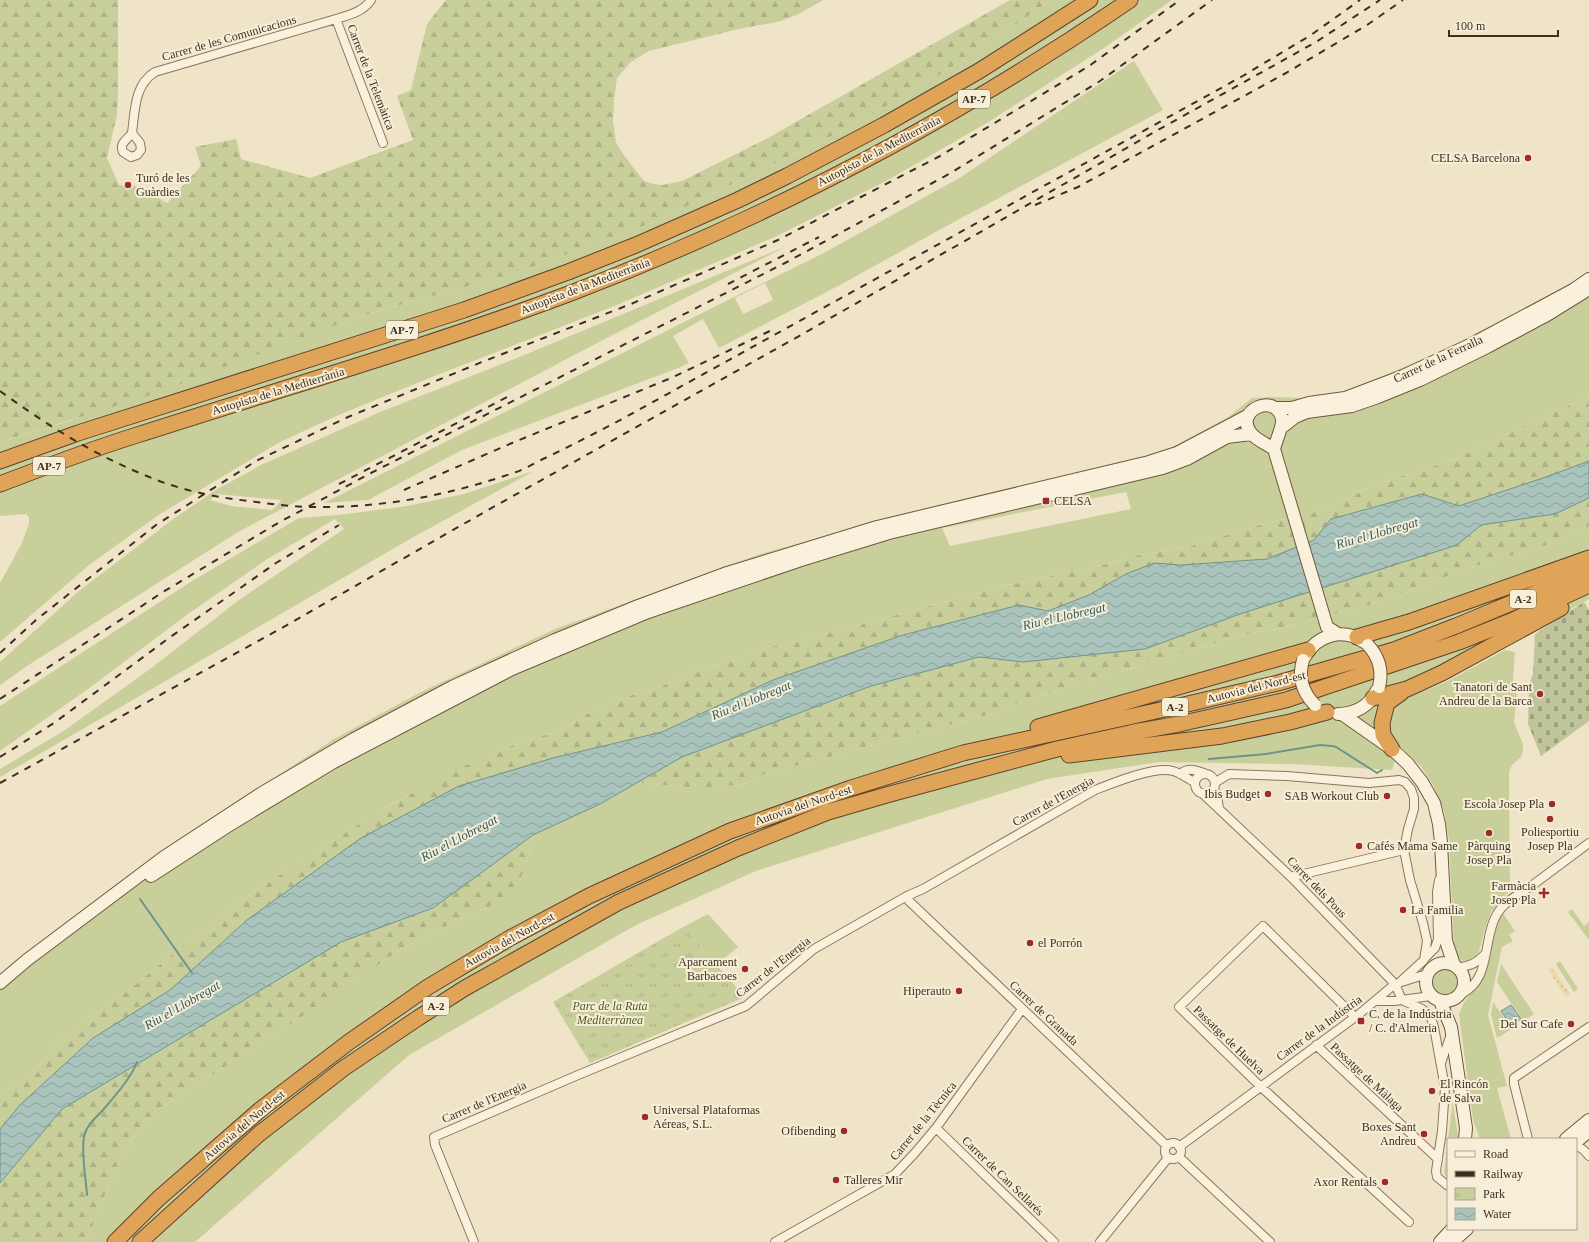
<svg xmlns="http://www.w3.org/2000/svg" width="1589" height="1242" font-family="Georgia,serif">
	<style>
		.green { fill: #c9cf9b; fill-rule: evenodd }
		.forest { fill: url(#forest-firs) }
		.sand { fill: url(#sand-dots) }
		.cemetery { fill: url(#cemetery-stones) }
		.park { fill: url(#park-tufts) }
		.water { fill: url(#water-waves); stroke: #6f938a }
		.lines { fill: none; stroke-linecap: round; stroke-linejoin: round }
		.stream { stroke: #6f938a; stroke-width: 2 }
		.street-casing { stroke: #8d765c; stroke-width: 10 }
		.secondary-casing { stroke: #6f573f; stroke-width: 14 }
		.highway-casing { stroke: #5b4430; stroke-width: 17 }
		.street { stroke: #faf1dc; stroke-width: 8 }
		.secondary { stroke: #faf1dc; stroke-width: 12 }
		.highway { stroke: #e0a458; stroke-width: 15 }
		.rail { stroke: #3d2e20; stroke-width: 2; stroke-dasharray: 7 7; stroke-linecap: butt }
		.secondary-bridge-casing { stroke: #6f573f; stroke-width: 14; stroke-linecap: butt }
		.secondary-bridge { stroke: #faf1dc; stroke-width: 12 }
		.poi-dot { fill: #9e2a2b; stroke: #f7eed8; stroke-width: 1.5 }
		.labels { text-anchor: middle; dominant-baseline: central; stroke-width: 4; stroke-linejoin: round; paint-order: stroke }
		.shield { fill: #f7eed8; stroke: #756857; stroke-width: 1 }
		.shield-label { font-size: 11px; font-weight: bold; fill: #3d2e20 }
		.street-label { font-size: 12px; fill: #3d2e20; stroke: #f7eed8 }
		.poi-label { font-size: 12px; fill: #3d2e20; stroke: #f7eed8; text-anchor: end }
		.park-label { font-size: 12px; font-style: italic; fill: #4d5a26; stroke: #f7eed8 }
		.water-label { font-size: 13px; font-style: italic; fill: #2f5d5a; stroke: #f7eed8 }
	</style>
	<defs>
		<pattern id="forest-firs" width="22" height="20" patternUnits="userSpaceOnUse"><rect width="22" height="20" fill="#c9cf9b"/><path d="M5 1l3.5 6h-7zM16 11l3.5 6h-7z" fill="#aeb285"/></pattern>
		<pattern id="sand-dots" width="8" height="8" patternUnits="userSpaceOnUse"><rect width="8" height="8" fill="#ecd9a5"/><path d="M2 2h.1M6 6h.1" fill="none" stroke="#cbbb8e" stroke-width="1.8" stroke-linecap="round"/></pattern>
		<pattern id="cemetery-stones" width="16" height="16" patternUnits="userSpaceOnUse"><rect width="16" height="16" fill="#bfc49a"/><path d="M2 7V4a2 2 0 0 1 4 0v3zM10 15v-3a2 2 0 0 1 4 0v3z" fill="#9ca07d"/></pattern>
		<pattern id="park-tufts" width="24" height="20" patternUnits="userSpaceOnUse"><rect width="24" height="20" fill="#c9cf9b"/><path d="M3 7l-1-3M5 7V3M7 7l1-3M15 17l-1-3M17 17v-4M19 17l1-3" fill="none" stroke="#aeb285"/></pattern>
		<pattern id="water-waves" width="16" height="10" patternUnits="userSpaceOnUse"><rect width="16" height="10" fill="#a9c4bc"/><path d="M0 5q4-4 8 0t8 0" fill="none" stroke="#8ba098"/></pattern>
	</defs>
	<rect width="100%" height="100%" fill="#f0e4c8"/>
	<!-- green -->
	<path class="green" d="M1051,0H1172L1107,46L985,124L888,180L777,236L617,305L427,379L341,414L280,442L160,514L89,565L0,642V583L22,543L29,523V517L26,514L0,516V442L69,421L357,317L519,272L654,222L848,128L956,65Z
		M1134,61L1163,110L952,223L840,285L719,348L703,319L673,336L689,363L678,368L462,450L368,500L324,503L726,301L820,255L961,177ZM765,283L773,300L743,314L735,298Z
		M787,246L599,342L238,532L27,666L0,685V662L79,591L172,520L214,491L261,465L380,412L512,360ZM217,494L281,500V501L272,510L231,506L210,500Z
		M1589,272V396L1476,449L1451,461L1383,482L1319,511L1270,522L1185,548L1139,555L1095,567L1004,586L863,624L784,645L766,647L739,659L692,672L664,685L635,694L595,710L552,733L502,749L389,805L255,891L184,945L136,984L98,1012L79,1024L52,1050L32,1073L14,1087L0,1094V974L118,883L219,814L334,739L421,692L555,629L760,554L872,523L992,493L1159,454L1227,418L1252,398L1274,397L1330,399L1450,347L1581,278ZM1126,492L1131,509L950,546L942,528Z
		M534,471L410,539L0,777V769L65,730L150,669L239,600L344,529L335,519L266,560L188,614L88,689L0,751V706L192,581L299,518L339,515L407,506L464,494Z
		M1589,526V599L1444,681L1394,701L1390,707L1408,697L1446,682L1505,650L1515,652L1513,679L1517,696L1514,722L1523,744V750L1521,757L1512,765L1509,772L1510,891L1500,900L1491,912L1485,928L1478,956L1469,961L1462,962L1456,956L1454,947L1449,841L1444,811L1434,787L1421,766L1407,754L1396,742L1399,746L1392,770L1291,764L1159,762L1047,779L756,871L636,925L409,1055L195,1242H83L89,1234C107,1193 121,1144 155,1112L320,1004L401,949L452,923L493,905L525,868L533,835L600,804L637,783L676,786L691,788H709L743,784L765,774L1002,711L1017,703L1075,685L1246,634L1277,629L1370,605L1472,567L1554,543Z
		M1572,909L1584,926L1589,922V940L1568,912Z
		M1503,913L1515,931L1509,935L1513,941L1502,947L1488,1015L1507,1086L1497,1088L1511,1139H1480L1473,1120L1459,1014C1464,998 1477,987 1485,972C1494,954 1490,928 1503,913Z
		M708,914L738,947L716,965L683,927Z
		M1560,961L1578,989L1574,992L1556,964Z
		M1501,964L1534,1014L1523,1021L1497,982Z
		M1431 982a13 13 0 1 1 26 0a13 13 0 1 1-26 0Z
		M1493,1002L1512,1029L1497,1038L1491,1015Z
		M1451,1093L1457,1129L1458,1139H1448V1182L1444,1172L1452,1108Z"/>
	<!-- forest -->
	<path class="forest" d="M0,0H118V92L117,114L107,158L119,185L139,187L167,203L201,166L195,147L236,139L241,159L310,178L413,140L397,96L411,90L427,24L446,0H823L797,15L777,22L743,28L649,51L631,62L617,78L614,100L613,121L616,142L621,151L632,166L644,181L653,184L663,185L682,181L766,139L1010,0H1051L956,65L848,128L654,222L519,272L357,317L154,394L0,442Z
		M1589,396V461L1543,478L1459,506L1422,494L1331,519L1314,540L1267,559L1180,565L1154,563L1126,574L1089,595L1048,611L1019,605L903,635L773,680L662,732L553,758L247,920L170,990L93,1038L20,1105L0,1129V1094L14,1087L32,1073L52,1050L79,1024L98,1012L136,984L184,945L255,891L379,811L454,771L502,749L552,733L595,710L635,694L664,685L692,672L739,659L766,647L784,645L863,624L1004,586L1095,567L1139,555L1185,548L1270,522L1319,511L1383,482L1451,461L1476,449Z
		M1589,498V526L1554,543L1472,567L1370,605L1277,629L1246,634L1075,685L1017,703L1002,711L765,774L743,784L709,788H691L676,786L637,783L682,757L871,686L979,657L1023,662L1145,649L1240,614L1457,545L1481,525L1555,514Z
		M533,835L525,868L513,894L493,905L452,923L401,949L327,1000L155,1112C121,1144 107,1193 89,1234L83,1242H0V1183L62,1109L341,942L433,908Z"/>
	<!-- sand -->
	<path class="sand" d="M1552,967L1570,994L1566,997L1548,970Z"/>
	<!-- cemetery -->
	<path class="cemetery" d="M1584,602L1589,610V721L1541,756L1528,724L1529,684L1533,674L1535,634Z"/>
	<!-- park -->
	<path class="park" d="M683,927L745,997L590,1063L553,1002Z"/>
	<!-- water -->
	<path class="water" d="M1589,461V498L1555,514L1481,525L1457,545L1240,614L1145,649L1023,662L979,657L871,686L682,757L600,804L533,835L433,908L341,942L62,1109L0,1183V1129L20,1105L93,1038L170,990L247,920L361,838L459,786L553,758L662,732L773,680L903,635L1019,605L1048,611L1089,595L1126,574L1154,563L1181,565L1267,559L1314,540L1331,519L1422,494L1459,506L1543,478Z
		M1511,1005L1521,1019L1511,1026L1501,1011Z"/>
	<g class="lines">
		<!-- stream -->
		<path class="stream" d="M1209,759L1266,754L1320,745L1332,746L1336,747L1377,773L1382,770
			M140,899L192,973
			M87,1195C86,1179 81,1153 84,1137C86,1125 96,1118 103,1110C114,1097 131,1078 137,1062"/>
		<!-- street casing -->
		<g class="street-casing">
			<path id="street" d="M336,19L383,143
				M132,133C135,111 134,85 155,72L336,19C349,15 363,12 371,0
				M132,133L140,143L141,150L137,155L131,157L123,152C119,143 127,140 132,133Z
				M1195 784a10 10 0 1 1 20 0a10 10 0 1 1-20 0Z
				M1180,774C1188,767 1195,770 1204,773
				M1216,782L1229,774L1287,776L1369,783L1399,780L1405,782L1411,789L1414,798V809L1408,829L1404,850L1410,880L1423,923L1427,941L1424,960L1399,983
				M1214,789L1217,796L1219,808
				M1202,793L1291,877L1395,984L1402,1000L1422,1009L1430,1015L1434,1027L1445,1088L1442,1131L1436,1171L1437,1177L1448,1186
				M1291,877L1404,850
				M907,896L909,901L1167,1146
				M1424,959L1435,948L1438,939L1437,892L1439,880
				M1458,968C1471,965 1476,964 1486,953
				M1461,994C1492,980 1482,939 1497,914C1504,902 1519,894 1530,887C1550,872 1569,858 1589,843
				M1376,1001H1394L1431,996
				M1355,1017L1263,926L1179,1007L1260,1086L1409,1222
				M1316,1045L1438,1159
				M1441,1063L1451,1034
				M936,1128L1054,1242
				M1528,1139L1514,1084V1078L1589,1027
				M1165 1151a8 8 0 1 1 16 0a8 8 0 1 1-16 0Z
				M1179,1147L1358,1015L1395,984L1427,974
				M1576,1147C1581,1146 1586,1152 1589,1156
				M1179,1157L1270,1242
				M474,1242L435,1145L434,1137L578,1075L746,1006L814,949L907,896L923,889L1095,790C1113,783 1154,766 1173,771C1181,773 1187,779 1195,782
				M775,1242L895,1174L914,1154L936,1128L1022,1009
				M1100,1242L1168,1158"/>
		</g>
		<!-- secondary casing -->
		<g class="secondary-casing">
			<path id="secondary" d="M1275,408H1292L1309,403L1345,398L1403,376L1472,344L1573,290L1589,279
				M1281,428L1295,417L1307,412L1352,406L1378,397L1420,380L1487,347L1547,315L1589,289
				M1274,449C1267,444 1256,440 1251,433C1233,411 1276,391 1282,419C1283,427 1276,440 1274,449L1327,627L1338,634
				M1304,658C1316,635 1343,627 1364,642
				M1338,714C1355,714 1370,706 1377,690
				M1342,714L1392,749L1408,764L1422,782L1434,803L1439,824L1441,842L1446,941L1454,965
				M151,876L231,824L332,763L512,669L648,612L801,560L889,533L1163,468L1187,459L1227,437L1251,434
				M1426 982a19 19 0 1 1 38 0a19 19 0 1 1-38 0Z
				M0,983L27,960L164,857L262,793L354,739L452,687L555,640L638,606L724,574L877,527L1149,462L1177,453L1249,415
				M1440,1001L1451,1027L1466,1128L1465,1139
				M1566,1139L1589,1120
				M1576,1142L1589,1131
				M1440,1242L1452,1229
				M1452,1242L1467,1229"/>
		</g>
		<!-- highway casing -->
		<g class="highway-casing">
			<path id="highway" d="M0,461L78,433L464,310L568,272L636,245L738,200L787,176L884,125L979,71L1090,0
				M0,484C45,467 89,450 134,436C280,389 427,347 571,293C768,218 956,119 1130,0
				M1357,637L1409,622L1589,558
				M1373,698L1407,689L1442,673L1561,608
				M1038,727L1308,650
				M1392,749L1383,735L1382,723L1387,703L1401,693
				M1069,755L1222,736L1290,722L1327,712
				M115,1242L158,1199L261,1109L349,1042L428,987L510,938L589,896L730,831L851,788L963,753L1179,706L1278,683L1394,650L1456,626L1579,575L1589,570
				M140,1242L259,1134L344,1068L418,1018L465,988L619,902L738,848L828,812L890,794L1057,749L1134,732L1179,724L1286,700L1459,642L1511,621L1589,585"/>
		</g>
		<!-- street -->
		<use href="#street" class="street"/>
		<!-- secondary -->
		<use href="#secondary" class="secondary"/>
		<!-- highway -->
		<use href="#highway" class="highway"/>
		<!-- rail -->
		<path class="rail" d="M1035,205L1078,187L1286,73L1367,25L1403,0
			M728,284L819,237
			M0,391C44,423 91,453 142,474C176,489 212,497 249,501C271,504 293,507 315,507C382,508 450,495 513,473C523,470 533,464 543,459C571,446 597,432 624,418L1241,77L1311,35L1360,0
			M339,484L511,395
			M404,490L512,443L671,378L774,329
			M0,653L36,620L156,525L256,461L348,417L482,362L631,304L778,240L940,156L1089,66L1180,0
			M0,699L163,592L278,523L371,473L785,263L949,174L1100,81L1212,0
			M0,757L54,723L169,638L276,563L339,525
			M0,783L280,629L488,510L801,335L1158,130L1316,42L1380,0"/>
		<!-- secondary-bridge casing -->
		<g class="secondary-bridge-casing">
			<path id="secondary-bridge" d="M1368,645C1379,657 1383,671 1379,687
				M1303,660C1298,677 1302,692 1315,705"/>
		</g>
		<!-- secondary-bridge -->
		<use href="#secondary-bridge" class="secondary-bridge"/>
	</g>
	<!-- markers -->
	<g class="poi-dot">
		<circle cx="1528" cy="158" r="4"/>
		<circle cx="128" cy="185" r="4"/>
		<rect x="1042" y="497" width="8" height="8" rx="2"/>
		<circle cx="1540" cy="694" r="4"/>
		<circle cx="1268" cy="794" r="4"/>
		<circle cx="1387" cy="796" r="4"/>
		<circle cx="1552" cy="804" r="4"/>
		<circle cx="1550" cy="819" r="4"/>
		<circle cx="1489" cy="833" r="4"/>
		<circle cx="1359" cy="846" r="4"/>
		<path d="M1542 887h4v4h4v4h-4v4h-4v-4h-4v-4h4z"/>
		<circle cx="1403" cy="910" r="4"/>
		<circle cx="1030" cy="943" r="4"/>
		<circle cx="745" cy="969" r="4"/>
		<circle cx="959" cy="991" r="4"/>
		<rect x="1357" y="1017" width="8" height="8" rx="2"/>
		<circle cx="1571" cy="1024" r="4"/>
		<circle cx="1432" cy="1091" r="4"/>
		<circle cx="645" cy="1117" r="4"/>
		<circle cx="844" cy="1131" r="4"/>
		<circle cx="1424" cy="1134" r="4"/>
		<circle cx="836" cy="1180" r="4"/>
		<circle cx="1385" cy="1182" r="4"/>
	</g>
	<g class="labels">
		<!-- shield labels -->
		<g class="shield">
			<rect x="958" y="90" width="32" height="18" rx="3"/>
			<rect x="386" y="321" width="32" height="18" rx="3"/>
			<rect x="33" y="457" width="32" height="18" rx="3"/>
			<rect x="1510" y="590" width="26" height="18" rx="3"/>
			<rect x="1162" y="698" width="26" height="18" rx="3"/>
			<rect x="423" y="997" width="26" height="18" rx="3"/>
		</g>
		<g class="shield-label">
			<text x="974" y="99">AP-7</text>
			<text x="402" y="330">AP-7</text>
			<text x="49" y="466">AP-7</text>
			<text x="1523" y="599">A-2</text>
			<text x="1175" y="707">A-2</text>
			<text x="436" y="1006">A-2</text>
		</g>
		<!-- street labels -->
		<g class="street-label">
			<text transform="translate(229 38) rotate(-16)">Carrer de les Comunicacions</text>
			<text transform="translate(371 77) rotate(69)">Carrer de la Telemàtica</text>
			<text transform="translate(879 151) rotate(-28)">Autopista de la Mediterrània</text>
			<text transform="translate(585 286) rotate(-21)">Autopista de la Mediterrània</text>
			<text transform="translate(1438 359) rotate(-25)">Carrer de la Ferralla</text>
			<text transform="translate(278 391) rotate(-17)">Autopista de la Mediterrània</text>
			<text transform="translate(1256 687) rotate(-14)">Autovia del Nord-est</text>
			<text transform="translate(1053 801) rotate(-29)">Carrer de l'Energia</text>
			<text transform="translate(803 805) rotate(-19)">Autovia del Nord-est</text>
			<text transform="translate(1317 887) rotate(46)">Carrer dels Pous</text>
			<text transform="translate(509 940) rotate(-29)">Autovia del Nord-est</text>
			<text transform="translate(773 967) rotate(-38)">Carrer de l'Energia</text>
			<text transform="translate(1044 1013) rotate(43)">Carrer de Granada</text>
			<text transform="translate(1319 1028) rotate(-36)">Carrer de la Indústria</text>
			<text transform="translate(1229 1040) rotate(44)">Passatge de Huelva</text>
			<text transform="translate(1367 1077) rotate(43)">Passatge de Màlaga</text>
			<text transform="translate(484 1102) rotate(-23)">Carrer de l'Energia</text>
			<text transform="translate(923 1121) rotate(-51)">Carrer de la Tècnica</text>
			<text transform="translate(244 1125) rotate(-40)">Autovia del Nord-est</text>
			<text transform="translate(1003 1176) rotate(44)">Carrer de Can Sellarés</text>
		</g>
		<!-- poi labels -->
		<g class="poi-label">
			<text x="1520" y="158">CELSA Barcelona</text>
			<text x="136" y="178" text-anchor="start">Turó de les<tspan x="136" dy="14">Guàrdies</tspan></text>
			<text x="1054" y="501" text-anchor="start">CELSA</text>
			<text x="1532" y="687">Tanatori de Sant<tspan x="1532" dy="14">Andreu de la Barca</tspan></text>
			<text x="1260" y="794">Ibis Budget</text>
			<text x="1379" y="796">SAB Workout Club</text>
			<text x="1544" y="804">Escola Josep Pla</text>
			<text x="1550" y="832" text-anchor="middle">Poliesportiu<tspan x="1550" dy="14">Josep Pla</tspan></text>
			<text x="1367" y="846" text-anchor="start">Cafés Mama Same</text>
			<text x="1489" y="846" text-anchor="middle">Pàrquing<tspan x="1489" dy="14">Josep Pla</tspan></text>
			<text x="1536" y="886">Farmàcia<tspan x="1536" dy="14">Josep Pla</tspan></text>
			<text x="1411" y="910" text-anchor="start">La Familia</text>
			<text x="1038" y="943" text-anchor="start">el Porrón</text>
			<text x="737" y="962">Aparcament<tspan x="737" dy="14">Barbacoes</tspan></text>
			<text x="951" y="991">Hiperauto</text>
			<text x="1369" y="1014" text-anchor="start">C. de la Indústria<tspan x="1369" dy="14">/ C. d'Almeria</tspan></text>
			<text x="1563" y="1024">Del Sur Cafe</text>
			<text x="1440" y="1084" text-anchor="start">El Rincón<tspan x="1440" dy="14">de Salva</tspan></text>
			<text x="653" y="1110" text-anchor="start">Universal Plataformas<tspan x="653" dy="14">Aéreas, S.L.</tspan></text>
			<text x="1416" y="1127">Boxes Sant<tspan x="1416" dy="14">Andreu</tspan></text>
			<text x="836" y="1131">Ofibending</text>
			<text x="844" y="1180" text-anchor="start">Talleres Mir</text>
			<text x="1377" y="1182">Axor Rentals</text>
		</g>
		<!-- park labels -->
		<g class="park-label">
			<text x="610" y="1006">Parc de la Ruta<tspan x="610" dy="14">Mediterrànea</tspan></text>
		</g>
		<!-- water labels -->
		<g class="water-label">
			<text transform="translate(1377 533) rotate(-16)">Riu el Llobregat</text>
			<text transform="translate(1064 616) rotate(-13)">Riu el Llobregat</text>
			<text transform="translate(751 700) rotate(-22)">Riu el Llobregat</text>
			<text transform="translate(459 838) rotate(-28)">Riu el Llobregat</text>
			<text transform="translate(182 1005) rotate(-30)">Riu el Llobregat</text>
		</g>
	</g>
	<!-- legend -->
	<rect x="1447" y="1138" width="130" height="92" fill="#f7eed8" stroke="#ada18e"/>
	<rect x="1455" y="1151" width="20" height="6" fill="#faf1dc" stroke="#ada18e"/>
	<text x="1483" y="1158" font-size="12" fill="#3d2e20">Road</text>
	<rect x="1455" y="1171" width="20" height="6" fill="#3d2e20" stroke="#ada18e"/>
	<text x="1483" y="1178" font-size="12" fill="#3d2e20">Railway</text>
	<rect x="1455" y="1188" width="20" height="12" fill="url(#park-tufts)" stroke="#ada18e"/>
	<text x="1483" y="1198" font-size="12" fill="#3d2e20">Park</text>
	<rect x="1455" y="1208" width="20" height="12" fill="url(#water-waves)" stroke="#ada18e"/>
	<text x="1483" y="1218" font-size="12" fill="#3d2e20">Water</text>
	<!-- scale -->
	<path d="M1449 30v6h109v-6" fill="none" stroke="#3d2e20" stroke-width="2"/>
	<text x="1455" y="30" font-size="12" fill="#3d2e20" stroke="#f7eed8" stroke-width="3" paint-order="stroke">100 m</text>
</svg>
